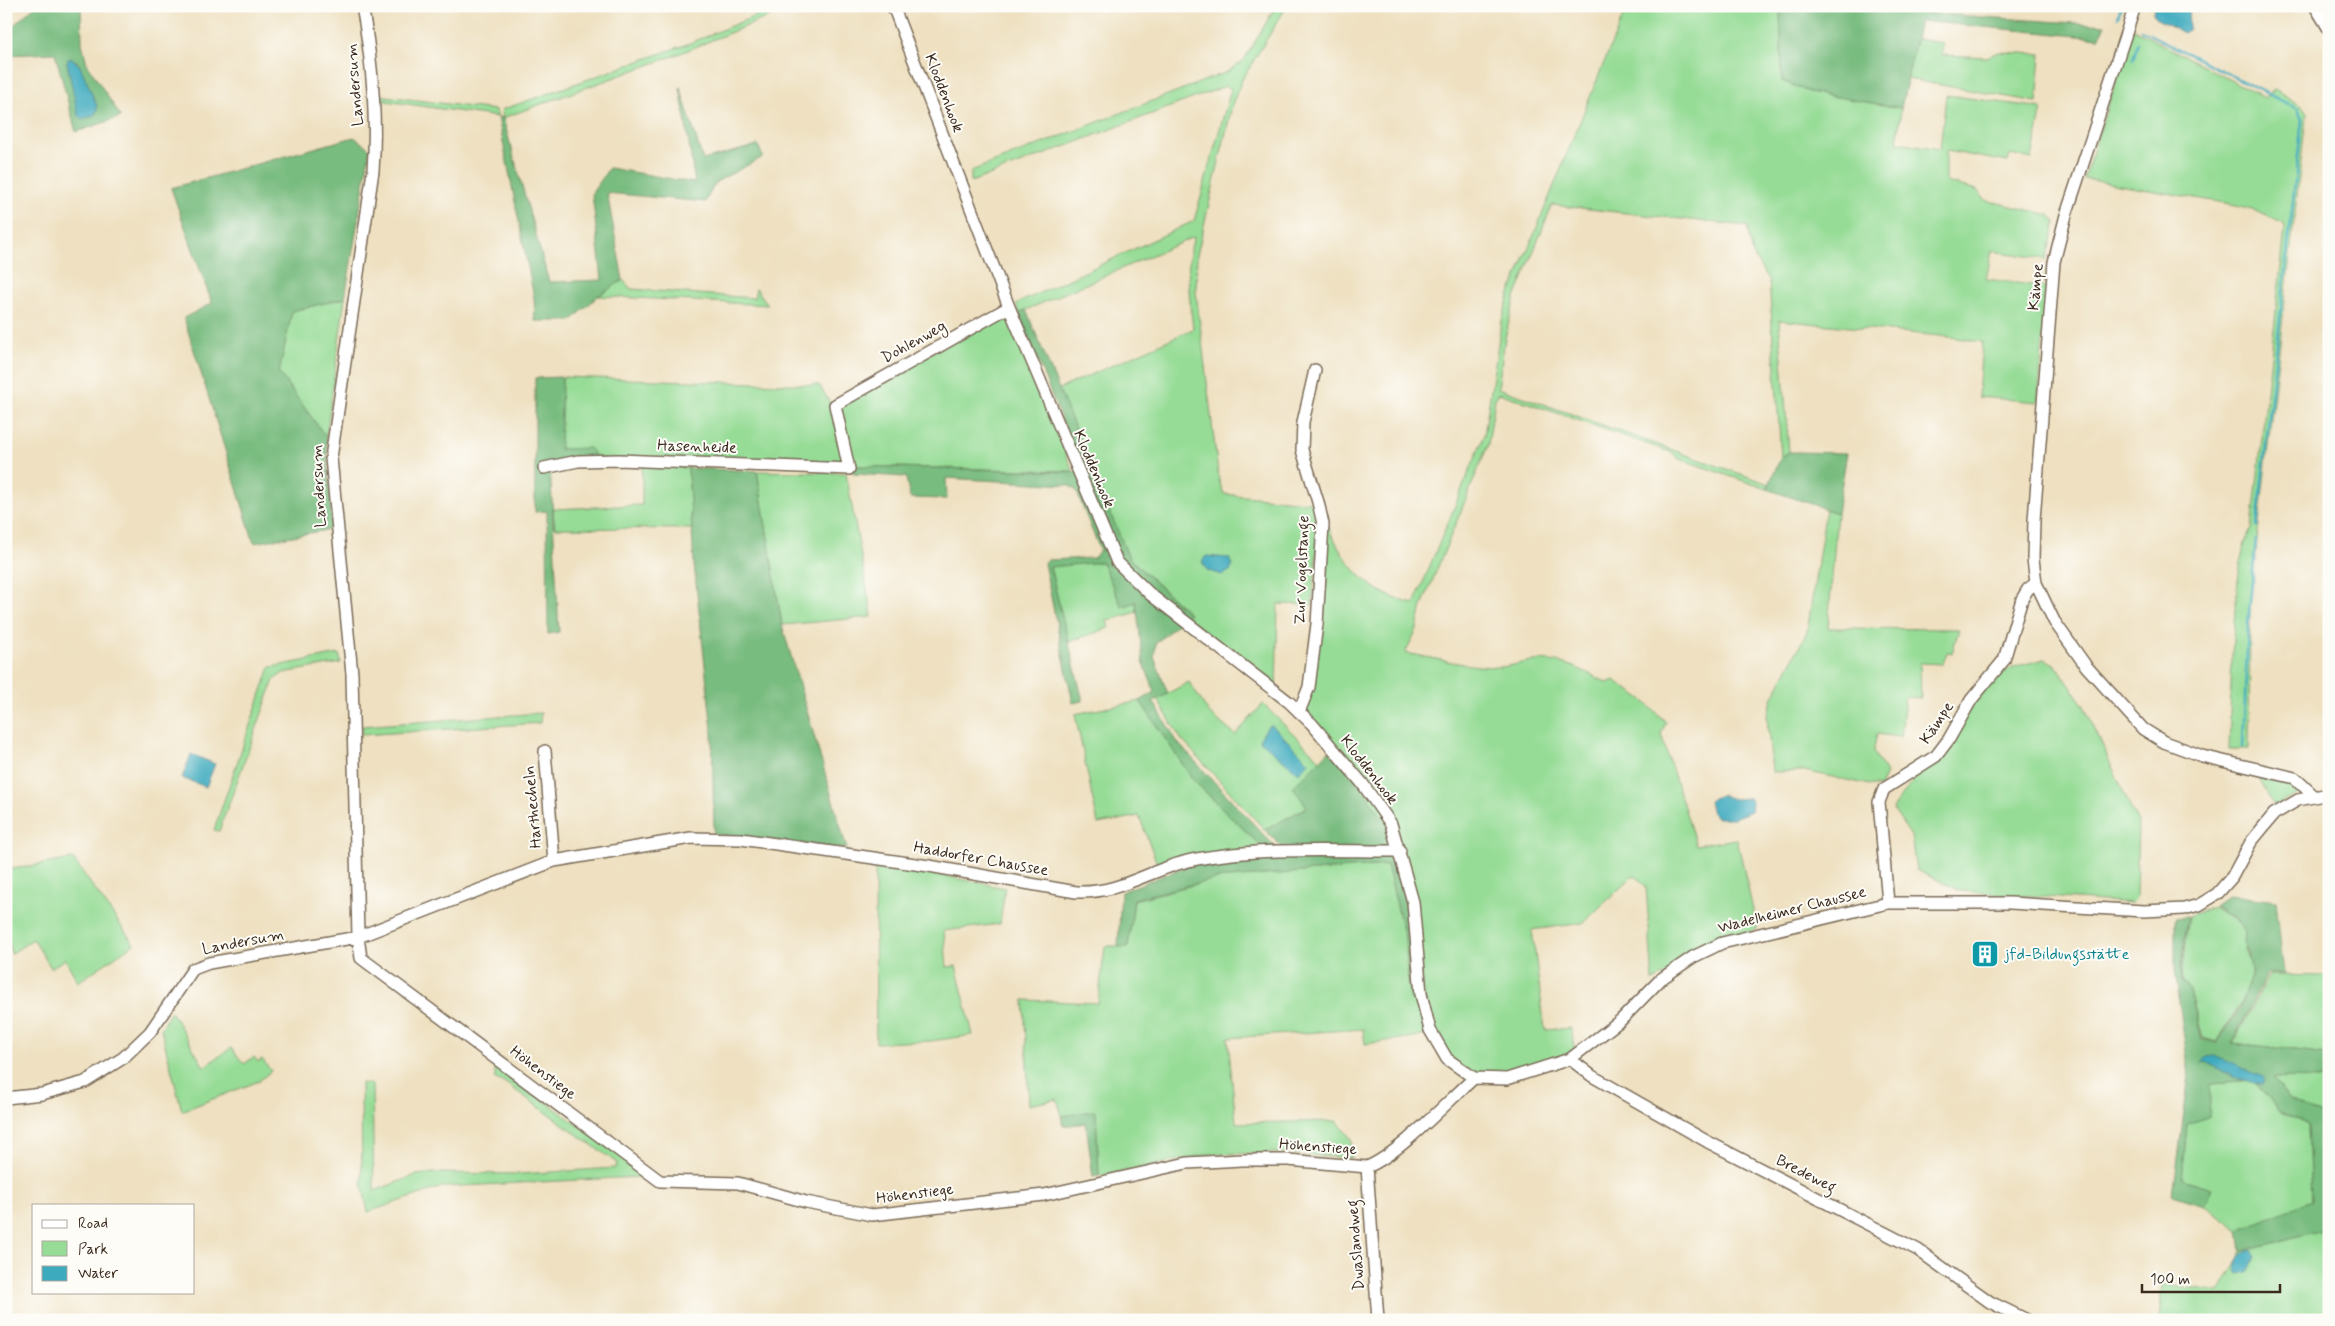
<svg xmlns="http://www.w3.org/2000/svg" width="2335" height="1326" font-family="Mynerve,sans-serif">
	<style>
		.green { fill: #96dc96; stroke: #68835a }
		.forest { fill: #78bc7f; stroke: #5a734e; fill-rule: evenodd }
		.water { fill: #3eaabe; stroke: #3c6a6e }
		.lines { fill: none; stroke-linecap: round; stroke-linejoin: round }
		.stream { stroke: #3eaabe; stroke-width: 2.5 }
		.street-casing { stroke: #7a6a57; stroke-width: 14 }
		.street { stroke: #fff; stroke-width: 11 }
		.labels { text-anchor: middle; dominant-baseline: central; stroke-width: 4; stroke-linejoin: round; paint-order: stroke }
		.street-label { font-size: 16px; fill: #3b2a1e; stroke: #fdfcf7 }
		.culture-label { font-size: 16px; fill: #0d838f; stroke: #fdfcf7; text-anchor: start }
	</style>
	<rect width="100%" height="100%" fill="#fdfcf7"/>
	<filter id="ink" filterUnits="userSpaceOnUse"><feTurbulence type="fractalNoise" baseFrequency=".02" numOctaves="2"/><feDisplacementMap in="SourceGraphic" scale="10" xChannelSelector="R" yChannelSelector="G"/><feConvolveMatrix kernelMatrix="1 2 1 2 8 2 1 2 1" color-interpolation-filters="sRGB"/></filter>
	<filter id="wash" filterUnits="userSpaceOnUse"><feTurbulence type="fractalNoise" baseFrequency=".0096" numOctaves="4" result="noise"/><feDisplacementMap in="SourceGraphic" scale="20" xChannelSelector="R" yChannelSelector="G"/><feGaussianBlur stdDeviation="1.12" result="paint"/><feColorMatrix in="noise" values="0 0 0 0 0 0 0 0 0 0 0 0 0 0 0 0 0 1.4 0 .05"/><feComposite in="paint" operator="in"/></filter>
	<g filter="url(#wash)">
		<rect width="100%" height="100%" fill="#eee0c0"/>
		<!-- green -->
		<path class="green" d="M765,6H795L676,55L503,118L501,110L690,43L767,11Z
			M1276,6H1287L1242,80L1233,102L1197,255L1196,292L1219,481L1224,494L1305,502L1315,501L1319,525L1312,605L1278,604L1276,688L1186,616L1189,613L1129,558L1057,390L1193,329C1190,298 1184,267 1194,237L1019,313L1016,304L1194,221L1231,89L1226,86L971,182V171L1227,72L1244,60Z
			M1627,6H1780L1782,81L1809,92L1901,108L1897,142L1940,149L1946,95L2042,108L2032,159L2010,154L2008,162L1946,151V182L1977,190L1985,200L2050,215L2056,222L2046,259L1992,251L1986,279L2047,287L2038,402L1978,397L1982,342L1950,337L1779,320L1789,452L1781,457L1769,281L1753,255L1747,226L1552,205L1515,298L1505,338L1498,388L1769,484L1767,489L1677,458L1673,453L1499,393L1495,399L1488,445L1422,606L1417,629L1405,653C1434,658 1464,666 1493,667C1505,668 1515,664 1527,662C1555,656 1582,669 1607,683L1614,680L1642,699L1666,722L1661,734L1696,845L1737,839L1757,928L1653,981L1646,887L1637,877H1632L1583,923L1532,930L1545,1030L1571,1028L1575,1051L1510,1075H1475L1449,1057L1433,1027L1424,995L1402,849L1303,710L1327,525C1346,566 1369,594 1414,604L1484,436L1501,324L1509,296Z
			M2133,29L2265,98L2275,89L2304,108L2309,115L2306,117L2250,602L2249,749H2229C2231,708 2231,554 2252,528L2285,230L2284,224L2252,209L2236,205L2084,179Z
			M1916,39L1943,43L1942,55L1987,57L1998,52L2041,54L2037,102L1907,79Z
			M378,95L495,110L498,117L379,100Z
			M623,280L631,289L754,298L756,288L768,305L598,296Z
			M345,298L326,437L279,373L292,311Z
			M1007,311L1073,471L852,466L839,405Z
			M562,377L819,385L832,406L845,466L598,458L560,450Z
			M642,465L688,468L692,529L555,528L553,509L642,505Z
			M757,471L846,473L872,617L782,625Z
			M1826,509L1837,513L1828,628L1959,629L1952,653L1947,652L1943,664L1920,663L1921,698L1905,697L1901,737L1877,734L1873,752L1886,773L1880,787L1804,771L1772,772L1767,716L1773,697L1807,632Z
			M1102,562L1122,607L1136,602L1137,612L1107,621L1109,628L1068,642L1050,566Z
			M339,654L341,663L283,673L274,680L219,831L214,830L269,670L271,667Z
			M2045,659L2056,665L2084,706L2138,823L2136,899L2132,903L1961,891L1916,870L1911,836L1892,808L1994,678L2010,668Z
			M1189,682L1209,713L1235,735L1263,704L1320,760L1294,787L1307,807L1265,830L1181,739L1157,699Z
			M1140,701L1193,780L1264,849L1158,866L1139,816L1098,824L1075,714Z
			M541,713L540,723L362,735V726Z
			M2259,779L2288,784L2290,779L2296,784L2299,794L2274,806Z
			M73,859L134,944L78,982L65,959L51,968L33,939L11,954L6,929V870Z
			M875,865L925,872L1005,888L1000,924L944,931L947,967L956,966L973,1035L931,1041L876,1043Z
			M1387,865L1405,938L1410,999L1418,997L1429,1035L1365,1044L1363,1029L1228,1038L1236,1123L1337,1121L1352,1140L1351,1158L1278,1153L1211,1154L1099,1176L1096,1112L1062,1116L1057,1099L1029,1105L1024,1000L1098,1003L1105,946H1128L1134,900L1216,879Z
			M2213,907L2234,919L2244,931C2241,948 2251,955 2251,972C2251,991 2227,1025 2217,1042L2203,1038L2190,991L2183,982L2182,967L2189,916Z
			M2269,975L2329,976V1054L2233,1043Z
			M171,1011L204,1067L231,1048L244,1064L254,1057L258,1062L262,1059L271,1071L259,1081L182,1111L161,1029Z
			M495,1064L639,1170V1177L442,1187L368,1212L362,1183L361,1083L372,1084L374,1191L416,1175L434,1173L520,1174L615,1168L617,1163L504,1082L495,1079Z
			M2272,1078L2329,1079V1146L2328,1119L2289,1100Z
			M2253,1080L2279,1111L2308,1125L2311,1201L2239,1231L2204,1205L2211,1188L2182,1179L2187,1123L2211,1083Z
			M2329,1228V1320H2159L2163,1283L2219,1293L2242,1251Z"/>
		<!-- forest -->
		<path class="forest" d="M35,6H81L82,43L87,64L121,117L76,132L55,53L6,55V32ZM76,60L80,66L97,106L73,84L67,63Z
			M1780,6H1922V13L2106,25L2099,38L1920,21L1901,108L1809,92L1782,81Z
			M680,87L703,160L758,145L763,157L716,182L705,202L607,193L623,280L598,296L571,321H535L534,297L498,117L503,118L549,282L602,280L592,193L609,168L695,183Z
			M354,137L370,149L345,298L292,311L279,373L326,437L332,529L254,543L184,318L212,303L171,188Z
			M1026,310L1129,558L1189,614L1156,643L1154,657L1168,694L1153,701L1178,743L1276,848L1264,849L1193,780L1140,701L1155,692L1143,662L1136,602L1122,607L1102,562L1050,567L1083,701L1073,703L1044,563L1046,560L1094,558L1100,550L1076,490L1068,485L946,478L947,499L910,498L906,477L854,474L852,466L1082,472L1019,313Z
			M562,377L560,449L589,448L598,458L550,463L559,632L548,634L547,511L535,512V378Z
			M1789,452L1847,453L1837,513L1767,489L1781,457Z
			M688,468L757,471L782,625L847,849L714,834L712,730L694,565Z
			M1329,751L1360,785L1388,826L1410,904L1418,997L1410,999L1405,938L1387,865L1216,879L1134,899L1128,947H1118L1121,892L1195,863L1283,848L1265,830L1307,807L1293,787Z
			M2229,895L2276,901L2284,974H2267L2232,1043L2329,1054V1079L2273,1078L2289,1100L2328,1119L2329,1228L2242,1251L2239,1231L2311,1200L2308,1125L2279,1111L2253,1080L2211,1083L2209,1117L2187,1124L2182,1179L2212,1188L2204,1205L2173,1195L2189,1075L2175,970V918L2188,916L2181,966L2182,982L2190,991L2202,1039L2217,1043L2239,1009L2252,973L2248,952L2243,942L2244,930L2234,918L2214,906Z
			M1093,1111L1096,1112L1099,1176L1093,1177L1086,1123L1063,1126L1062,1116Z"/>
		<!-- water -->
		<path class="water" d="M2154,6H2168L2169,10L2176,11V6H2188L2189,29L2184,33L2155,18L2153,13Z
			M72,58L80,66L97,106V111L93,116L82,119L78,115L67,62L68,59Z
			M1206,556L1229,558L1232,565L1231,570L1223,575L1208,571L1202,562Z
			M1272,725L1309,762L1299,773L1259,740L1268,726Z
			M191,754L215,764L206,787L182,778Z
			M1721,795L1734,799L1749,798L1752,803L1751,811L1734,818H1718L1712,813L1709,802L1712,798Z
			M2214,1056L2261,1076L2264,1080L2262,1085L2233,1077L2207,1062L2201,1063L2207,1057Z
			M2252,1250L2256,1256L2248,1272L2238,1274C2232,1263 2239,1252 2252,1250Z"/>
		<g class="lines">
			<!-- stream -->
			<path class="stream" d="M2118,17L2121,6
				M2141,30L2298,109L2302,120L2257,526
				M2133,59L2138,43
				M2243,747L2248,625L2256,540"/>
		</g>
	</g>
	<g filter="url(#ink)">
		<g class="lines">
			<!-- street casing -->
			<g class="street-casing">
				<path id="street" d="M362,6C372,60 377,117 373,171L331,458L352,674L358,937L361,958L660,1181L738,1183L806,1202L872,1215L1044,1195L1187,1163L1242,1160H1288L1367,1167C1399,1154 1446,1103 1474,1078
					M893,6L1009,307L1117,562L1151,595L1289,702L1312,724L1362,783L1391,824L1413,902L1421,994L1430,1030L1447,1059L1474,1078L1507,1079L1570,1059L1621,1020L1661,979L1693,957L1722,943L1888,903H2010L2144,911L2184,909L2199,905L2217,894L2232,877L2251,842L2274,814L2298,800L2329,794
					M2135,6L2066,215L2054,262L2034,520L2033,559L2036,583L2054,621L2086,666L2143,729L2164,742L2202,756L2295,778L2314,796
					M2315,6L2329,29
					M544,468L578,461L619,460L849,469L835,405L1009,307
					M1299,712L1309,687L1317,624L1323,524L1318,502L1302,450L1303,422L1315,370
					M545,751L554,861
					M1888,903L1879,802L1884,789L1936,756L1949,739L1971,700L2004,660L2022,599L2028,589L2036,583
					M1570,1059L1592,1076L1708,1142L1918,1250L1990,1302L2027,1320
					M6,1098L42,1094L85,1082L123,1058L150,1032L193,969L209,963L358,937L554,861L691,838L741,839L929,866L1076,892C1123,894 1152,867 1197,859C1263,847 1332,851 1400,851
					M1367,1167L1378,1320"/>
			</g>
			<!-- street -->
			<use href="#street" class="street"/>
		</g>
	</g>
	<!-- icons -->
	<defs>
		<g id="building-square" transform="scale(1.4375)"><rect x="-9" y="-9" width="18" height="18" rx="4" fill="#0f9aa8" stroke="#fdfcf7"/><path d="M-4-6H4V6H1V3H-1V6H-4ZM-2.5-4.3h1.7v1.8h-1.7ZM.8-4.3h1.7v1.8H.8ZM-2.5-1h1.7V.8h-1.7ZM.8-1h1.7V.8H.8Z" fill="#fff"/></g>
	</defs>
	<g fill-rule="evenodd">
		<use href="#building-square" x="1985" y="954"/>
	</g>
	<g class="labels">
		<!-- street labels -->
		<g class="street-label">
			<text transform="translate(355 85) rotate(-95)">Landersum</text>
			<text transform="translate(944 93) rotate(69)">Kloddenhook</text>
			<text transform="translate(2036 287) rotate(-84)">Kämpe</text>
			<text transform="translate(914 342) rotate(-29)">Dohlenweg</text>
			<text transform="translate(697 447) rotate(2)">Hasenheide</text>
			<text transform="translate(1094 469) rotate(67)">Kloddenhook</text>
			<text transform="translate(319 486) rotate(-93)">Landersum</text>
			<text transform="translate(1302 570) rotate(-88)">Zur Vogelstange</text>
			<text transform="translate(1937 723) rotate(-56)">Kämpe</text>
			<text transform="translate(1369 770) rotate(52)">Kloddenhook</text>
			<text transform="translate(533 807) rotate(-95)">Harthecheln</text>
			<text transform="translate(981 859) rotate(10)">Haddorfer Chaussee</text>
			<text transform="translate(1792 910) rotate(-14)">Wadelheimer Chaussee</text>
			<text transform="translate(243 942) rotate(-11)">Landersum</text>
			<text transform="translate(543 1073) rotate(37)">Höhenstiege</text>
			<text transform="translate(1318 1147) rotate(4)">Höhenstiege</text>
			<text transform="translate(1806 1174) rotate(27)">Bredeweg</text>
			<text transform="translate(915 1194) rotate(-7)">Höhenstiege</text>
			<text transform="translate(1356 1245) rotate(-94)">Dwaslandweg</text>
		</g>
		<!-- culture labels -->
		<g class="culture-label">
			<text x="2004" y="954">jfd-Bildungsstätte</text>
		</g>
	</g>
	<!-- margin -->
	<rect width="2335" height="1326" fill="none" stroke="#fdfcf7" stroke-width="25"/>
	<!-- legend -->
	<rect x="32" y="1204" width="162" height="90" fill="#fdfcf7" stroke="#afa8a0"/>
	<rect x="42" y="1220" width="25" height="8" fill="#ffffff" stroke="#afa8a0"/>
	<text x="78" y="1228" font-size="15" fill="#3b2a1e">Road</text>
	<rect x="42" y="1241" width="25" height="15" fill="#96dc96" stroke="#afa8a0"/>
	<text x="78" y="1254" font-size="15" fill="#3b2a1e">Park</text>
	<rect x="42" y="1266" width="25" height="15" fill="#3eaabe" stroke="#afa8a0"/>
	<text x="78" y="1278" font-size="15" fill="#3b2a1e">Water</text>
	<!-- scale -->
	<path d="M2142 1284v8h138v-8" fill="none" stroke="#3b2a1e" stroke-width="2.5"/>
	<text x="2150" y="1284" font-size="15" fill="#3b2a1e" stroke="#fdfcf7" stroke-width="4" paint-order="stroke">100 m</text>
</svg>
